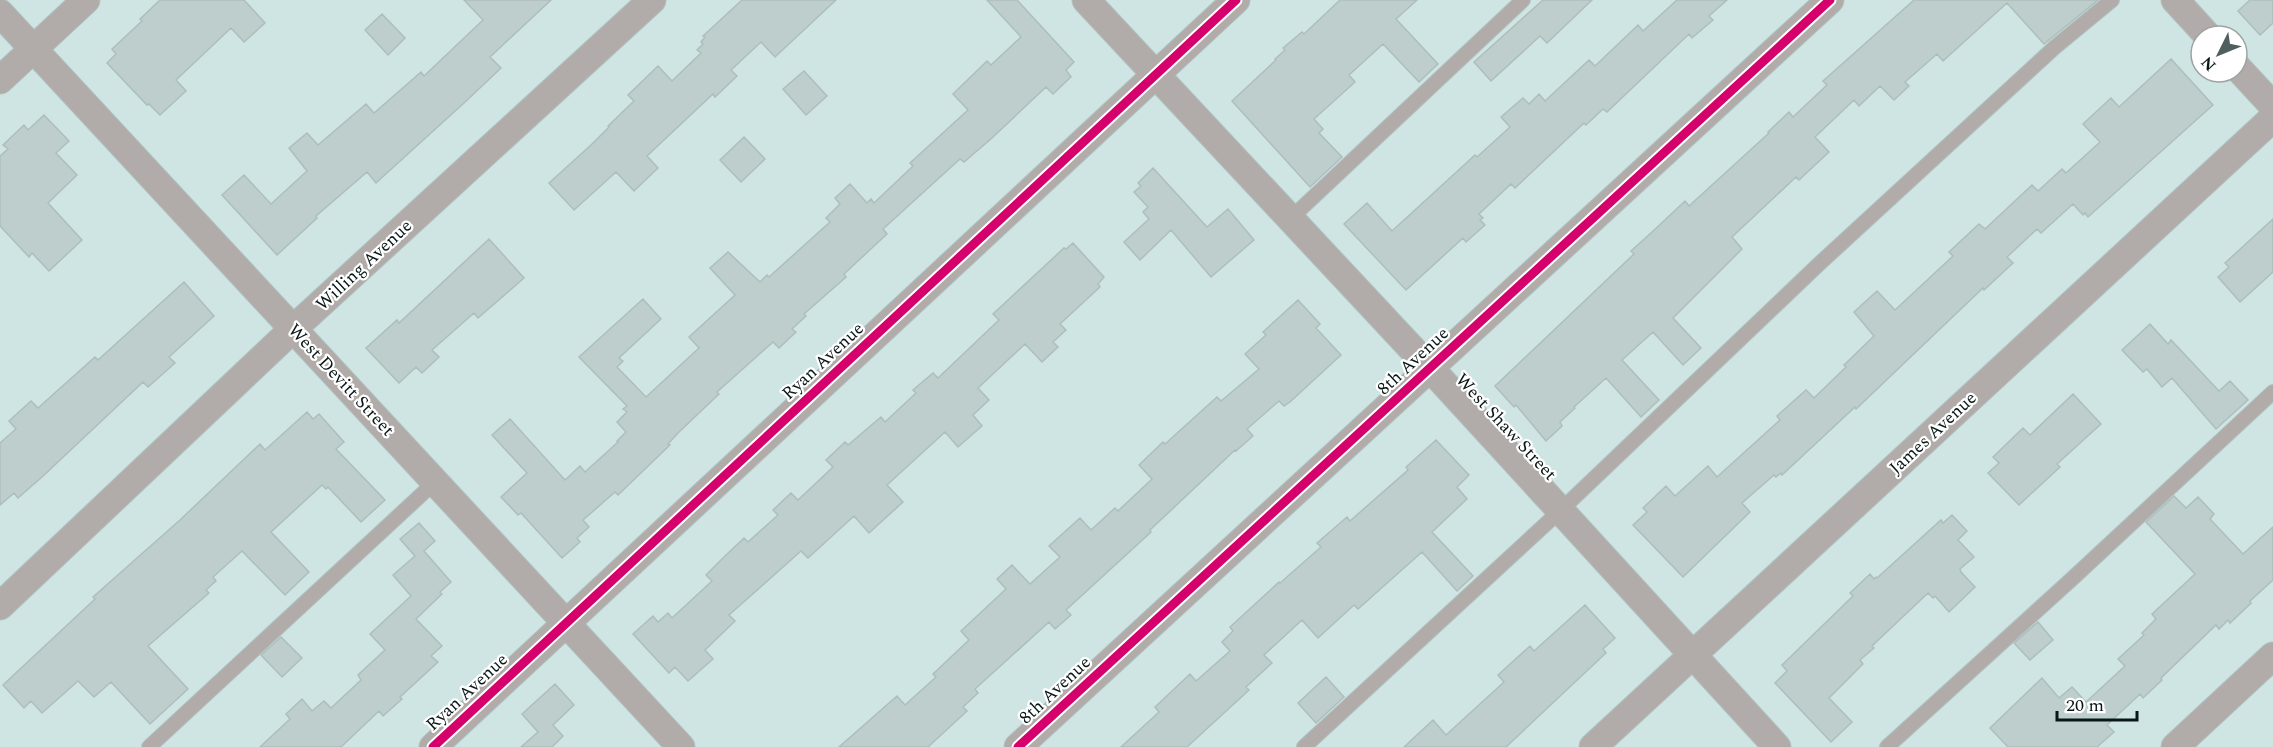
<svg xmlns="http://www.w3.org/2000/svg" width="2273" height="747" font-family="Spectral,serif">
	<style>
		.building { fill: #bdcecd; stroke: #adbebd; stroke-width: 1.5 }
		.lines { fill: none; stroke-linecap: round; stroke-linejoin: round }
		.service-casing { stroke: #b1c2c1; stroke-width: 16 }
		.minor-casing { stroke: #b1c2c1; stroke-width: 29 }
		.service { stroke: #b1aca9; stroke-width: 14 }
		.minor { stroke: #b1aca9; stroke-width: 27 }
		.cycleway-casing { stroke: #fff; stroke-width: 13 }
		.cycleway { stroke: #d6006c; stroke-width: 9 }
		.labels { text-anchor: middle; dominant-baseline: central; stroke-width: 4.5; stroke-linejoin: round; paint-order: stroke }
		.street-label { font-size: 18px; fill: #091717; stroke: #fff }
	</style>
	<rect width="100%" height="100%" fill="#cfe5e3"/>
	<!-- building -->
	<path class="building" d="M160,0H244L265,23L244,42L231,28L176,80L186,91L160,115L149,104L147,105L107,63L116,54L112,49L142,21L140,19Z
		M464,0H551L490,57L501,68L464,103L376,183L367,172L316,216L317,218L277,255L222,195L244,175L271,204L307,171L289,148L307,133L318,145L366,104L374,113L421,72L424,76L483,20Z
		M742,0H836L775,57L761,42L731,70L737,76L715,97L713,94L647,156L658,168L634,191L616,172L574,210L549,183L591,145L609,127L608,126L634,101L628,95L658,66L672,81L701,53L697,50L703,44L701,42L705,37L703,36Z
		M987,0H1017L1074,62L1066,70L1071,77L1053,94L1046,87L992,138L964,162L960,159L883,229L887,234L844,274L846,277L804,314L806,316L792,329L796,332L779,348L773,342L717,392L719,394L678,433L668,444L670,445L618,495L615,492L583,520L589,527L577,538L580,542L562,558L521,513L518,515L501,497L527,473L492,435L510,419L565,480L580,466L585,472L618,442L617,441L626,432L617,422L627,412L623,409L627,406L579,357L643,299L661,319L619,358L623,361L617,367L646,397L699,348L689,337L735,295L710,268L728,252L760,282L767,275L769,277L830,222L826,218L840,204L835,198L850,184L867,203L871,199L874,203L913,166L910,163L968,110L953,94L987,61L991,65L1021,37Z
		M1340,0H1417L1396,19L1438,64L1419,82L1383,44L1349,75L1355,82L1314,119L1323,129L1319,133L1342,157L1310,187L1232,101L1276,60L1275,59L1285,50L1283,48L1302,32L1304,34Z
		M1543,0H1592L1547,43L1540,36L1491,81L1474,62Z
		M1677,0H1727L1709,16L1713,20L1692,38L1689,34L1607,112L1603,109L1586,125L1584,123L1515,188L1511,184L1479,214L1483,218L1480,220L1485,225L1466,242L1463,238L1406,290L1344,224L1367,203L1392,231L1475,155L1477,157L1510,127L1501,117L1523,98L1529,104L1539,94L1545,101L1589,60L1595,66L1638,25L1643,31Z
		M1914,0H2098L2044,44L2007,3L1943,61L1937,54L1905,82L1909,86L1894,100L1880,86L1859,106L1854,100L1815,137L1829,152L1799,180L1796,177L1732,237L1742,249L1673,318L1701,348L1683,365L1653,332L1622,360L1659,400L1641,417L1606,378L1574,407L1575,408L1560,422L1562,426L1546,441L1516,405L1514,407L1495,386L1634,254L1631,251L1652,232L1685,201L1689,206L1769,133L1768,132L1789,112L1793,117L1827,85L1823,81Z
		M2250,0H2273V23L2260,35L2238,11Z
		M382,14L405,38L388,55L365,30Z
		M2171,59L2213,105L2088,217L2085,213L2083,215L2073,204L2041,233L2037,229L2007,257L2013,263L1984,290L1983,288L1856,409L1855,407L1782,475L1781,473L1776,477L1774,475L1742,503L1750,512L1683,577L1633,525L1647,512L1643,508L1666,486L1675,496L1708,466L1717,477L1780,420L1777,416L1806,390L1814,398L1846,367L1844,365L1874,336L1854,312L1877,291L1895,310L1953,256L1949,252L1979,224L1985,229L2032,185L2038,191L2062,169L2066,173L2100,142L2083,124L2111,98L2119,107Z
		M804,71L827,96L806,115L783,89Z
		M44,115L69,141L56,153L77,175L48,203L82,240L49,271L32,253L29,257L0,226V156L8,149L3,145L24,125L28,130Z
		M744,137L765,159L741,182L720,160Z
		M1153,168L1207,227L1228,209L1254,240L1211,277L1171,230L1140,260L1124,242L1149,219L1143,212L1148,207L1134,192L1141,186L1138,183Z
		M2273,219V272L2240,302L2218,277L2229,267L2225,263Z
		M489,239L524,278L478,318L474,313L432,350L439,357L422,373L416,367L399,383L366,348L397,320L399,323Z
		M1073,243L1104,277L1098,284L1100,287L1060,324L1066,330L1053,342L1058,347L1042,362L1025,344L978,388L989,400L973,415L982,426L958,447L945,432L887,485L903,502L869,533L854,516L808,558L801,551L729,615L735,621L705,650L713,659L688,681L675,667L669,673L633,634L653,616L658,622L668,613L672,618L712,581L706,575L725,556L744,538L748,542L778,515L773,510L791,493L798,500L833,467L826,460L845,442L848,445L881,417L885,422L916,393L913,390L933,373L938,378L999,320L993,314L1064,248L1066,249Z
		M184,282L214,316L169,357L175,363L148,387L143,382L42,477L18,498L14,493L0,505V443L16,429L9,421L31,401L38,408L95,357L98,360Z
		M1298,300L1320,324L1316,328L1341,355L1290,402L1284,406L1279,401L1247,429L1253,436L1236,451L1235,450L1150,530L1151,532L1066,610L1071,615L1055,629L1049,622L975,689L978,693L963,707L967,711L928,747H839L897,696L905,705L936,677L933,674L969,640L961,631L1006,589L997,579L1012,565L1030,584L1060,557L1049,546L1080,518L1091,530L1115,508L1118,511L1152,479L1139,465L1163,442L1165,444L1217,397L1221,401L1259,369L1245,354L1266,335L1263,332Z
		M2150,324L2168,344L2171,340L2219,391L2230,381L2248,400L2216,429L2172,378L2162,387L2147,369L2143,372L2122,350Z
		M2073,394L2101,424L2057,464L2060,467L2019,505L1988,473L1999,463L1993,457L2023,428L2030,435Z
		M307,412L313,419L319,414L344,442L336,449L385,500L361,522L328,487L326,489L322,485L271,532L309,572L285,595L242,551L213,577L216,581L206,590L209,593L148,646L188,689L150,724L111,682L94,697L78,681L42,713L31,701L24,708L3,685L95,599L93,597L180,520L260,444L265,450Z
		M1436,440L1469,475L1457,487L1467,499L1432,532L1473,576L1457,591L1422,552L1358,609L1354,605L1318,638L1302,620L1264,655L1272,663L1246,687L1249,690L1187,747H1121L1159,712L1155,707L1190,674L1196,681L1230,651L1222,642L1233,631L1230,627L1279,582L1280,583L1321,547L1317,543L1347,517L1350,521L1408,470L1406,467Z
		M2174,496L2186,508L2198,497L2214,514L2210,519L2243,554L2273,527V580L2250,601L2251,603L2230,623L2228,620L2219,629L2216,625L2161,678L2162,680L2143,698L2140,694L2107,725L2114,732L2097,747H2008L1990,728L2042,678L2059,698L2072,687L2086,702L2125,666L2118,659L2144,635L2142,633L2156,619L2152,614L2195,574L2146,522Z
		M1952,515L1967,531L1958,540L1974,557L1960,569L1961,572L1975,587L1949,612L1935,596L1933,598L1928,593L1872,646L1874,648L1860,660L1863,664L1829,698L1852,722L1831,742L1775,683L1787,671L1782,665L1853,596L1850,593L1870,574L1874,579L1876,577L1877,578L1941,520L1943,523Z
		M419,523L435,541L424,551L451,582L440,592L442,594L416,619L442,646L431,656L438,662L400,697L402,699L383,716L379,711L341,747H260L290,719L286,714L302,699L312,711L324,701L331,708L361,680L358,675L385,650L370,634L411,596L393,575L415,556L400,539Z
		M1585,605L1615,638L1603,649L1606,653L1506,747H1404L1433,720L1446,735L1504,682L1498,675L1530,646L1534,651Z
		M2038,622L2053,640L2030,660L2014,643Z
		M281,637L302,658L282,677L261,655Z
		M1326,677L1344,697L1316,723L1298,703Z
		M555,684L574,705L553,725L563,736L552,747H521L538,732L522,714Z"/>
	<g class="lines">
		<!-- service casing -->
		<g class="service-casing">
			<path id="service" d="M1290,219L1523,0
				M149,747L435,482
				M1304,747L1561,510L1819,264L2055,47L2112,0
				M1887,747L2074,577L2273,392"/>
		</g>
		<!-- minor casing -->
		<g class="minor-casing">
			<path id="minor" d="M1086,0L1430,368L1777,747
				M2175,0L2208,36
				M0,13L681,747
				M2237,67L2273,106
				M0,80L86,0
				M0,606L293,329L652,0
				M433,747L1236,0
				M1018,747L1830,0
				M1593,747L2273,118
				M2175,747L2273,656"/>
		</g>
		<!-- service -->
		<use href="#service" class="service"/>
		<!-- minor -->
		<use href="#minor" class="minor"/>
		<!-- cycleway casing -->
		<g class="cycleway-casing">
			<path id="cycleway" d="M433,747L1236,0
				M1018,747L1830,0"/>
		</g>
		<!-- cycleway -->
		<use href="#cycleway" class="cycleway"/>
	</g>
	<g class="labels">
		<!-- street labels -->
		<g class="street-label">
			<text transform="translate(364 265) rotate(-43)">Willing Avenue</text>
			<text transform="translate(823 361) rotate(-43)">Ryan Avenue</text>
			<text transform="translate(1413 361) rotate(-43)">8th Avenue</text>
			<text transform="translate(341 380) rotate(47)">West Devitt Street</text>
			<text transform="translate(1506 427) rotate(47)">West Shaw Street</text>
			<text transform="translate(1933 433) rotate(-43)">James Avenue</text>
			<text transform="translate(1055 690) rotate(-43)">8th Avenue</text>
			<text transform="translate(467 692) rotate(-43)">Ryan Avenue</text>
		</g>
	</g>
	<!-- north arrow -->
	<g transform="translate(2219 54) rotate(227)"><circle r="28" fill="#ffffff" stroke="#9da2a2" stroke-width="1.5"/>
	<path d="M0-4.5L10 22L0 15L-10 22Z" fill="#4e5f5e"/>
	<text y="-9" font-size="16" font-weight="bold" text-anchor="middle" fill="#091717">N</text>
	</g>
	<!-- scale -->
	<path d="M2057 711v9h80v-9" fill="none" stroke="#091717" stroke-width="3"/>
	<text x="2066" y="711" font-size="18" fill="#091717" stroke="#ffffff" stroke-width="4.5" paint-order="stroke">20 m</text>
</svg>
